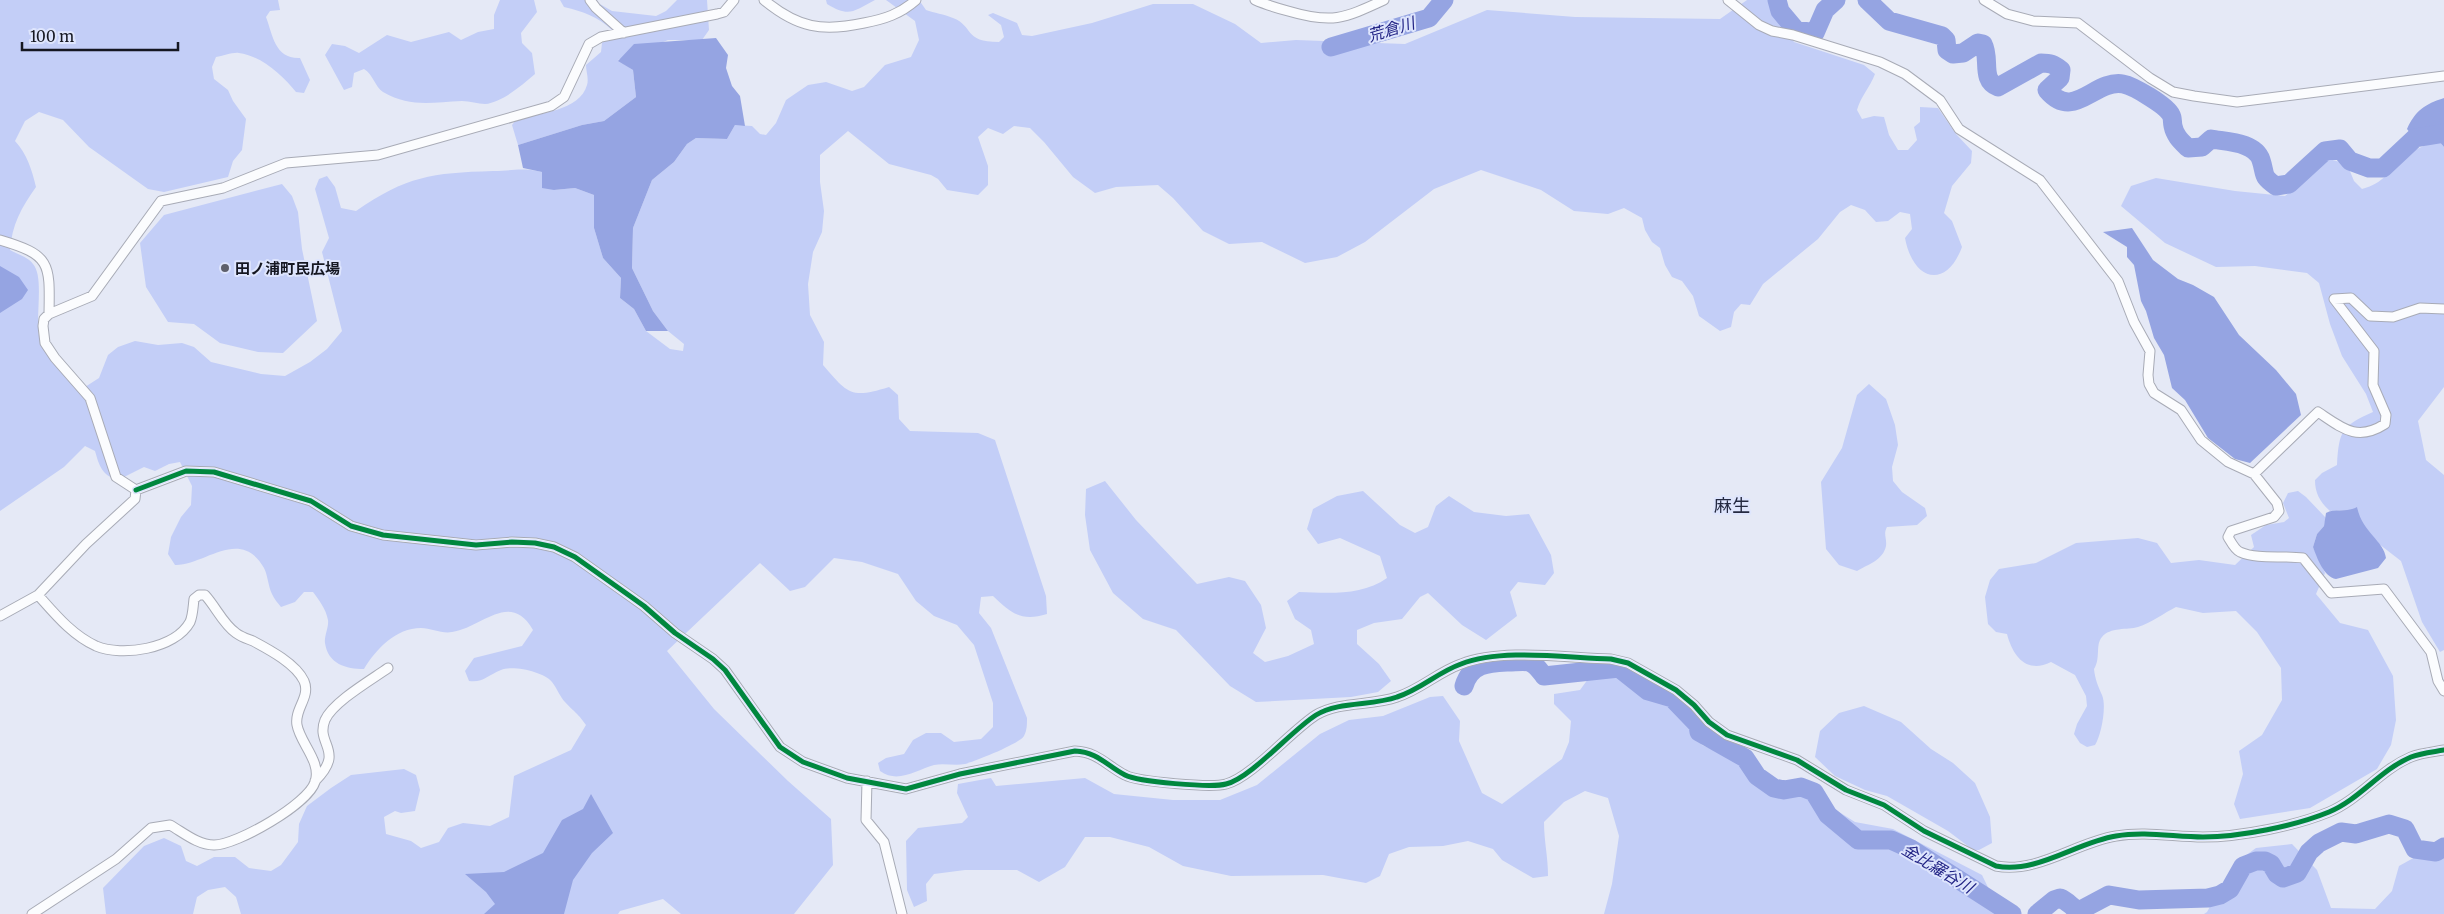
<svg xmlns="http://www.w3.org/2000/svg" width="2444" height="914" font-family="Merriweather,'Noto Sans JP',serif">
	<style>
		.green { fill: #c3cef7 }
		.water { fill: #95a4e2 }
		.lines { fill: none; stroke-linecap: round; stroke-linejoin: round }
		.river { stroke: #95a4e2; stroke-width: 19 }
		.minor-casing { stroke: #a8abb6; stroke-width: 11 }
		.minor { stroke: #fbfcfe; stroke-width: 9 }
		.cycleway-casing { stroke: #dee5fd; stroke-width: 8 }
		.cycleway { stroke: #00873e; stroke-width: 5 }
		.poi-dot { fill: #5e606c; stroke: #dee5fd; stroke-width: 2 }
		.labels { text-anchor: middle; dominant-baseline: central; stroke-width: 4; stroke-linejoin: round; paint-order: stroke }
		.poi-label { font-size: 15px; font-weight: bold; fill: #151721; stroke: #dee5fd; text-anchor: start }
		.water-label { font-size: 16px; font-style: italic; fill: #212385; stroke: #dee5fd }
		.quarter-label { font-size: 18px; fill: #252a41; stroke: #dee5fd }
	</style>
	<rect width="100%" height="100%" fill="#e5e9f6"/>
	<!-- green -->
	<path class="green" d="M0,0H278L280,10L270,11L266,17C273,36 275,59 300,58L310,80L304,93L296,92C283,76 262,56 239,53C233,52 223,56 216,57L212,67L214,79L228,90L233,101L246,119L242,150L233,161L228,177L164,192L148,189L89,147L63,120L39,112L25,121L15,141C27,154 32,170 36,187C21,208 12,225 10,250C17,254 28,257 33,264C45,278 34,320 40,340C46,360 70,375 85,387L99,378L108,355L118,347L135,341L158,345L182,343L194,347L211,362L261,374L285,376L310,362L327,349L342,331L322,252L329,238L315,189L319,179L327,176L335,187L341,208L356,211C407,176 431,173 493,171C514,171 520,167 542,172L554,190L575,188L594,195V228L603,258L621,278L620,298L634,309L646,331L670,349L683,351L684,344L668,331L653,311L632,268L633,228L652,180L674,162L687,144L696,138L727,139L735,125L752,126L760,134L766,135L776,123L786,100L808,85L826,82L852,91L864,87L885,65L911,57L919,40L915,21L886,0H919L926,10C934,13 944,14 953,18C974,26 963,42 999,42L1004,37L1001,25L988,15L993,13L1017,23L1022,35L1032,36L1092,23L1153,4H1193L1235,24L1261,43L1296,40L1405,44L1487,10L1575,17L1720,19L1747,0H1773V5L1794,42L1864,65L1875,74C1870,87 1861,96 1857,110L1862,119L1874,116L1884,117L1889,135L1898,150H1908L1917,140L1914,127L1920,122V107L1938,108L1956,134L1972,151L1971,163L1952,186L1944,213L1952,221L1962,247C1946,290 1913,281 1905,238L1912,229L1910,214L1900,212L1888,221L1876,222L1865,210L1851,205L1840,212L1818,239L1763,284L1750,305L1741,304L1734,312L1731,327L1720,331L1699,316L1693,296L1682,281L1672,277L1665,265L1660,248L1652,242L1645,230L1642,218L1624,208L1608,214L1574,211L1541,190L1481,170L1434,189L1365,242L1337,257L1305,263L1262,242L1229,244L1203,231L1173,198L1158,185L1116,187L1095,193L1073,177L1044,142L1030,128L1014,126L1003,134L988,128L978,137L988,166V185L978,195L947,190L938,179L931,175L889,164L848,131L820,155V182L824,211L822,232L813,252L808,284L810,315L824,342L823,365C848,394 851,399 889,387L898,395L899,419L910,431L978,433L995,440L1046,596L1047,614C1021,622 1011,613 993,596L981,597L979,613L991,628L1027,718C1027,725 1027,730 1024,736C1019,744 976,761 965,764C955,766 944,763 934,765C916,770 898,784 880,771L878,763L886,758L904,754L913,740L926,733H941L954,742L981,739L993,727V703L974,645L957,625L934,616L916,601L898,574L862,562L834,558L805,587L790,591L760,563L667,651L714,709L788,781L831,819L833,865L794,914H681L663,899L620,911L618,914H241L236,897L225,887L208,890L197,897L193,914H106L103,888L144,846L164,838L181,846L186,861L197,866L214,857H235L249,868L271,871L281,865L298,842L299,824L307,806L331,788L351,775L404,769L416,775L420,790L415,811L401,813L395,811L384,817L386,834L411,841L421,848L439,842L448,828L463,823L490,826L509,817L514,776L571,750L586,725C577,712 574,712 565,702C560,697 557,688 552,682C544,672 513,665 501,670C488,675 483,683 469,681L465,671L474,658L522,646L533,630C510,590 482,628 452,632C442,634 431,628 421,628C396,628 376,649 364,669C346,669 328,664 325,643C324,636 329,627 328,620C326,609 319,600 313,592H304L295,602L281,607C278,603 274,599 272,594C268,586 268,576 264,568C240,526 204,566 175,565L168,554L171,537L181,517L191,505L192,486L180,462L169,464L155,471L144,467L118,480C102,476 99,465 95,451L85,446L64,467L0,511Z
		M500,0H534L537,12L521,33L522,43L532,53L535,74C522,85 503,102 485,104C478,104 470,101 462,101C432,102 411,108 383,92C375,87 373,74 364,69L354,73L352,87L344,90L325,55L332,44L345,46L359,53L387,35L411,42L449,32L461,40L478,32L494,29V15Z
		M560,0H597L598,3L612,11L656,16L666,11L677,0H707L709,30L702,40H668L618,60L633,70L636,97L604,121L582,125L518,145L512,125L516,120C538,113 580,111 587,85C589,79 586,71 586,65L601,52L602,43L612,30C597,16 584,12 564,7Z
		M826,0H875C853,11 850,18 827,4Z
		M2439,141L2444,147V387L2418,421L2426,460L2444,475V650L2440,652L2422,622L2401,561L2379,544L2351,510L2330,511C2320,502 2315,493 2315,480L2322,473L2337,465C2339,430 2342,426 2373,412L2366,394L2342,356L2330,324L2319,283L2307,273L2255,266L2216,267L2165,243L2121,206L2131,186L2156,178L2235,191L2285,196L2329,159L2347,164L2354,181L2362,189C2385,183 2386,172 2403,158C2414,149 2425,145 2439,141Z
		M282,184L292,196L298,212L302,249L317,321L283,353L258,352L220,343L194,324L168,322L146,287L140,243L164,215Z
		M1869,384L1886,399L1895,425L1898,445L1892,467L1893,481L1902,492L1925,508L1927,516L1917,525L1887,527C1883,534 1887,538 1886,546C1883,560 1869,564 1857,571L1839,565L1826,549L1821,482L1842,448L1857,395Z
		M1105,481L1136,520L1197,584L1229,577L1245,581L1261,605L1266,628L1253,653L1265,662L1288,656L1314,644L1311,630L1295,619L1287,601L1299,592C1329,593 1362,596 1387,578L1380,556L1340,538L1318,544L1307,529L1313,509L1337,496L1363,491L1400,525L1415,533L1428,527L1436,506L1449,496L1474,512L1506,516L1529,514L1551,555L1554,573L1545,585L1518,582L1510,592L1517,616L1486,640L1462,625L1428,593L1420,597L1402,619L1374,623L1357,630V644L1379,664L1391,681L1378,692L1351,697L1256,702L1230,686L1176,630L1143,619L1113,593L1090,550L1085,515L1086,489Z
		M2298,491L2306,497L2326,518L2324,526L2317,534L2313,547L2325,573L2316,594L2340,623L2368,630L2393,676L2396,720L2391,745L2377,769L2310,808L2240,819L2234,804L2243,774L2239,751L2262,735L2282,700L2281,668L2257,632L2236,611L2203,613L2176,607C2164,613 2151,623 2138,627C2127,630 2110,627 2102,637C2095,645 2101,658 2094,669C2095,679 2098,686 2102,695C2107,706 2101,736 2095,745L2087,747L2080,743L2074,734L2077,724L2087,706L2086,696L2075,675L2051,662C2027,674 2013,657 2007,634L1996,632L1988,624L1985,597L1990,580L1999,569L2036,563L2076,543L2138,538L2157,543L2171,563L2199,560L2235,565L2254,547L2251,535L2266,525L2284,522L2289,518L2283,503L2288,493Z
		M1591,675L1621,678L1643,694L1667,702L1692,725L1702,745L1812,795L1855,822L1893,829L1982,875L2001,914H1604L1612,884L1619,836L1608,798L1585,791L1564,802L1544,822C1544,841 1548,857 1548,876L1533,878L1502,860L1493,849L1468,841L1443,846L1409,847L1389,854L1380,876L1366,883L1323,875L1231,876L1183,866L1149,847L1110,837H1085L1065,867L1039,882L1017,870H965L934,874L926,884L927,901L914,907L907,890L906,841L918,828L962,823L968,817L957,793L958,784L991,778L996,786L1085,778L1114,794L1173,800H1220L1257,785L1320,734L1349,720L1383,716L1430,697L1443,696L1460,721L1459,741L1482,793L1502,804L1562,759L1569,742L1571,721L1554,704V694L1580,690Z
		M1864,706L1901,722L1931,749L1953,763L1975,783L1990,817L1992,843L1979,850H1973L1948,831L1887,796L1865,790L1835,776L1815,757L1820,731L1839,713Z
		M2444,841V914H2204L2207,912L2234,864L2256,848L2292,844L2317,870L2331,908L2375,909L2392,891L2399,866Z"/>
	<!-- water -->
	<path class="water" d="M716,38L728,55L726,68L732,86L740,96L745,126L735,125L727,139L696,138L687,144L674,162L652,180L633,228L632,268L653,311L668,331H646L634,309L620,298L621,278L603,258L594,228V195L575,188L554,190L542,188V172L523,168L518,145L582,125L604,121L636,97L633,70L618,61L634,44Z
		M2444,98V147L2439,141L2429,144L2417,142L2407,129C2415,111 2425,104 2444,98Z
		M2132,228L2153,260L2178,279L2193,285L2214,297L2239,335L2276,370L2296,394L2301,415L2250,463L2235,459L2208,438L2185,400L2172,388L2164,355L2154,338L2146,311L2141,301L2134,265L2127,257V247L2103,232Z
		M0,266L19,277L28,290L22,299L0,313Z
		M2357,507C2362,532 2384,541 2386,558L2378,568L2336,579C2324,577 2317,558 2313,547L2317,534L2324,526L2326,513C2335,508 2346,513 2357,507Z
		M591,794L613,833L592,853L573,880L564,914H484L495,904L486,892L465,874L504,872L543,853L562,820L583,809Z"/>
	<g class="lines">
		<!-- river -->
		<path class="river" d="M1777,0L1780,11L1796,30L1815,33L1825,10L1836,0
			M1867,0L1889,21L1942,36L1946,40L1947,50L1953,54L1963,53L1978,43L1983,44C1991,59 1980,80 1998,87L2041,63C2050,63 2054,64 2061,70L2060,78L2047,90C2074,122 2094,79 2123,84C2134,86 2167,106 2171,115C2173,118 2172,122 2173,126C2175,136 2181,141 2188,148L2202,147L2211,139C2227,142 2255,142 2261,160C2266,175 2261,176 2276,186L2289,184L2325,151L2340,149L2350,161L2369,168H2383L2415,138L2444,133
			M1331,47L1429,18L1444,0
			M1464,686C1471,663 1489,663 1509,662C1515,662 1524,661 1529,662C1536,664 1540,671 1544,676L1619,668L1648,691L1672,698L1698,725L1699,732L1745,758L1757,776L1774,788L1784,790L1801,787L1814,792L1828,815L1858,840H1891L1911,849L2012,914
			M2037,914L2054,900L2060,898C2068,901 2071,907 2079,911L2109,895L2139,900L2208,898L2220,895L2230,889L2243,866L2256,861H2265L2271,864L2277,874L2283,878L2297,873L2309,852L2319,843L2341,832L2356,834L2389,824L2405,829L2415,849L2436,852L2444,847"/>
		<!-- minor casing -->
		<g class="minor-casing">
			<path id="minor" d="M590,0L596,8L624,33
				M764,0C798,28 822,32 864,23C885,19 900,14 916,0
				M1255,0C1266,5 1277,8 1288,11C1332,24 1343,19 1384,0
				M1728,0L1759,25L1772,31L1793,35L1880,62L1905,74L1940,100L1959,129L2040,180L2118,281L2134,322L2150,351L2148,375L2149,384L2154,393L2181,410L2201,440L2228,462L2254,474L2277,503L2279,511L2274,517L2231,531L2228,537C2231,542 2235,550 2240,552C2258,560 2284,555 2303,558L2331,593L2384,589L2431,652L2438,681L2444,691
				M1984,0L2007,14L2033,21L2078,23L2150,78L2173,92L2194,96L2237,102L2444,76
				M0,240C51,255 50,263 49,314
				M2254,474L2318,412C2342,428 2357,442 2385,424L2386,415L2373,385L2374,351L2334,299L2351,298L2370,316L2393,317L2420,308L2444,309
				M136,490L186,471L214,472L311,501L351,526L383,535L476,545L512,542L535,543L554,547L575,557L644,606L675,633L713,659L725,670L780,747L803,762L847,778L906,789L960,774L1075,751C1098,752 1107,766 1125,775C1138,782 1212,788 1226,784C1251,778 1292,730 1316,715C1339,701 1372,706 1397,697C1420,690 1438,672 1461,664C1502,648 1567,658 1611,659L1628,663L1676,690L1694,705L1709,722L1727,735L1797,760L1846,790L1884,805L1924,831L1996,866C2037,874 2077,842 2116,836C2145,831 2175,837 2203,837C2240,837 2295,826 2329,812C2360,799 2380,770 2411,757C2421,753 2433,752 2444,750
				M136,490L116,477L90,398L55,358L45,343L43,326L44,319L49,314L92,296L161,201L223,188L286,163L378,155L551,106L564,97L589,44L601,37L717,14L724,12L734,0
				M0,616L38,595L86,544L135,499L136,490
				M315,781C346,750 315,745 325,720C333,702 371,680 388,668
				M867,781L866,820L884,842L902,914
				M32,914L116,859L151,828L170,825C184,833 198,845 214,845C237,845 308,804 315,782C322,762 300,743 297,725C294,709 311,697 304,681C296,664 270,650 253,641C248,639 241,637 236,633C223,624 216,607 205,595H199L194,599C193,607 193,615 190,622C175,649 122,657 96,646C72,635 55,614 38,595"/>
		</g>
		<!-- minor -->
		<use href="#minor" class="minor"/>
		<!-- cycleway casing -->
		<g class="cycleway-casing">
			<path id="cycleway" d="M136,490L186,471L214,472L311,501L351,526L383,535L476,545L512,542L535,543L554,547L575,557L644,606L675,633L713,659L725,670L780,747L803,762L847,778L906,789L960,774L1075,751C1098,752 1107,766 1125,775C1138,782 1212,788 1226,784C1251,778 1292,730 1316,715C1339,701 1372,706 1397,697C1420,690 1438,672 1461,664C1502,648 1567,658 1611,659L1628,663L1676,690L1694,705L1709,722L1727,735L1797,760L1846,790L1884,805L1924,831L1996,866C2037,874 2077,842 2116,836C2145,831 2175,837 2203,837C2240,837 2295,826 2329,812C2360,799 2380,770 2411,757C2421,753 2433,752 2444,750"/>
		</g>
		<!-- cycleway -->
		<use href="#cycleway" class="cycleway"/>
	</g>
	<!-- markers -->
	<circle class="poi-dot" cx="225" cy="268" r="5"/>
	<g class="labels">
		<!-- poi labels -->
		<g class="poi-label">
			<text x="235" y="268">田ノ浦町民広場</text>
		</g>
		<!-- water labels -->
		<g class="water-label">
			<text transform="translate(1391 29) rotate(-17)">荒倉川</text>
			<text transform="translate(1938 868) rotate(31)">金比羅谷川</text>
		</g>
		<!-- quarter labels -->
		<g class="quarter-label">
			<text x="1732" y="505">麻生</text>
		</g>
	</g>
	<!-- scale -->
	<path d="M22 42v8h156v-8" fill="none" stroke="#151721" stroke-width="2.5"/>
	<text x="30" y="42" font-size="15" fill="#151721" stroke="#dee5fd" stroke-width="4" paint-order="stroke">100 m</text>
</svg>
